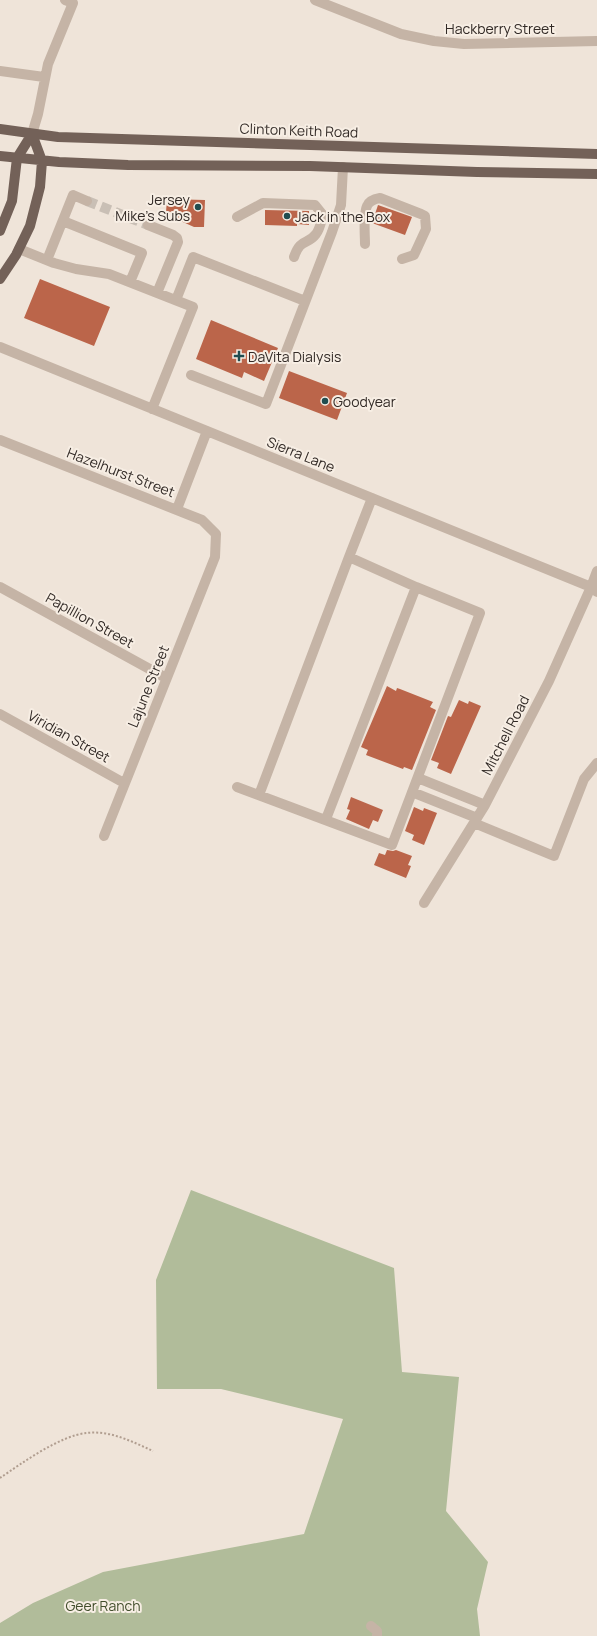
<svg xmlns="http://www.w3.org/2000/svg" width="597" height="1636" font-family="Manrope,sans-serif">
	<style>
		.green { fill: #b1bc9a }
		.building { fill: #bb654a }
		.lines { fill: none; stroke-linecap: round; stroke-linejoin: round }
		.minor-tunnel { stroke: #c9bfb5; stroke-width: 10; stroke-dasharray: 10 5; stroke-linecap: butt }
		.path { stroke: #b19e90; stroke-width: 2; stroke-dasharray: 2 2; stroke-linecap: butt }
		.minor { stroke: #c5b4a6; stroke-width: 10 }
		.major { stroke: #736158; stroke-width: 10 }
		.poi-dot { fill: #204d50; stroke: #f7eee4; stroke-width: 1.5 }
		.labels { text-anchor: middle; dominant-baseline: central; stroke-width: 4; stroke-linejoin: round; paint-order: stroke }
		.street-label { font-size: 14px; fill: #322a26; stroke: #f7eee4 }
		.poi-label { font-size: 14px; fill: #322a26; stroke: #f7eee4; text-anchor: start }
		.park-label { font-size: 14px; fill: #424e2c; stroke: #f7eee4 }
	</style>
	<rect width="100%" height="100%" fill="#efe4d9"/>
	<!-- green -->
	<path class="green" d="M191,1190L394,1268L402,1372L459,1377L446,1511L488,1562L477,1609L480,1636H0V1623L33,1603L103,1572L304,1534L343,1419L221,1389H157L156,1280Z"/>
	<!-- building -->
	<path class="building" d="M167,199L205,200L204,227H194L174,218V212H166Z
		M378,205L412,217L405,235L372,223Z
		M265,210L309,211V225L297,224V226L265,225Z
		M40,279L110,307L94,346L24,318Z
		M211,320L278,348L264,381L244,372L242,378L196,359Z
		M289,371L347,393L337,420L279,398Z
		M387,686L396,691L397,688L400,689L433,702L430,707L436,710L412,770L404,767L403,769L366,755L368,750L361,747Z
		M459,700L468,704L469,701L481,706L451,774L437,768L439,763L431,760L448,716L451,717Z
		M351,797L383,810L378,822L373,820L369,829L346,819L350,810L347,809Z
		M414,807L423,811L424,808L437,813L424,845L412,840L414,835L405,831Z
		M387,850L393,851L396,850L412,856L408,865L411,866L406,878L374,865L379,853L385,855Z"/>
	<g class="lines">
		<!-- minor-tunnel -->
		<path class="minor-tunnel" d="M87,201L148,225"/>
		<!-- path -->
		<path class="path" d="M0,1478C22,1463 61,1435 87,1433C110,1430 133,1442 153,1451"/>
		<!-- minor -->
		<path class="minor" d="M315,0L401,34L434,41L464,44L597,41
			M0,71L44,77
			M32,134L38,114L48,64L73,3L65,0
			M237,217L263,203L315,205L323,215C321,222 320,229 316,234C307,246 301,237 294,257
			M63,221L142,253L130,282
			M148,225L173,235L177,238L178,242L157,293
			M365,244C365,235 363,214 367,206C369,201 374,199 380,198L421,214L425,216L426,229L414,255L402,259
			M19,249L54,263L76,269L109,274L193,307L152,409
			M47,260L73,195L87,201
			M176,300L193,257L305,301
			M0,347L591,587L597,592
			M191,375L266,404L332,232L341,205L343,167
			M0,440L202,520L216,534L215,557L104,836
			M177,509L207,431
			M349,557L372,498
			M0,587L166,678
			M0,714L124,783
			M418,778L485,805
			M237,787L392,845L480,613L416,587
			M412,792L477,818
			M259,795L349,557L416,587L326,819
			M474,823L554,856L584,779L597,763
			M424,903L485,805L549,681L591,587L597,571
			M371,1626L377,1631V1636"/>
		<!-- major -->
		<path class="major" d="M0,129L58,137L597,154
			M0,156L59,162L128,165L310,166L477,172L597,174
			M0,231L12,201L17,158L32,134
			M0,279L16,255L30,226L40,187L42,161L32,134"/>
	</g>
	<!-- markers -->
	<g class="poi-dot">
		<circle cx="198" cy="207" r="4"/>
		<circle cx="287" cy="216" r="4"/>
		<path d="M237 350h4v4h4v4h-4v4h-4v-4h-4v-4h4z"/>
		<circle cx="325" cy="401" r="4"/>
	</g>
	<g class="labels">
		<!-- street labels -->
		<g class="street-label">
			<text x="500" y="28">Hackberry Street</text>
			<text transform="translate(299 130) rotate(2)">Clinton Keith Road</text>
			<text transform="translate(301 454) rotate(22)">Sierra Lane</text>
			<text transform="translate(121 472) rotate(21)">Hazelhurst Street</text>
			<text transform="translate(90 620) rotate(29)">Papillion Street</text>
			<text transform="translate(148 686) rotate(-68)">Lajune Street</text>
			<text transform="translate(505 735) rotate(-63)">Mitchell Road</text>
			<text transform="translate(69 736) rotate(29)">Viridian Street</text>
		</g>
		<!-- poi labels -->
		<g class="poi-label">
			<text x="190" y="199" text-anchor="end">Jersey<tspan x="190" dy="16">Mike's Subs</tspan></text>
			<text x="295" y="216">Jack in the Box</text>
			<text x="248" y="356">DaVita Dialysis</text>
			<text x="333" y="401">Goodyear</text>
		</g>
		<!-- park labels -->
		<g class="park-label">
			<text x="103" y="1605">Geer Ranch</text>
		</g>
	</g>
</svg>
